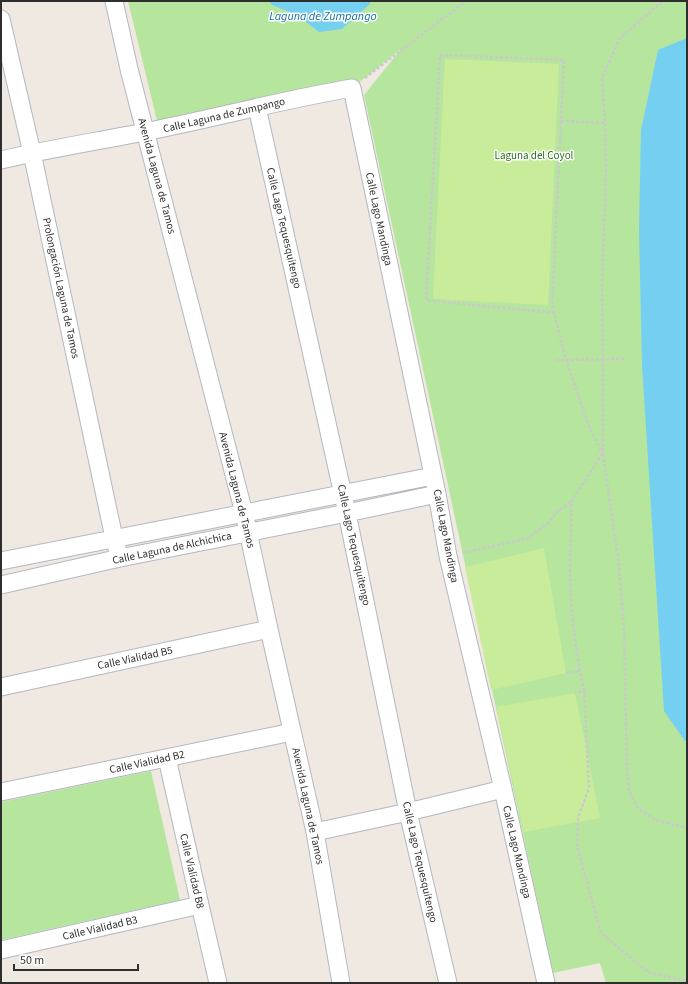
<svg xmlns="http://www.w3.org/2000/svg" width="688" height="984" font-family="'Source Sans 3',sans-serif">
	<style>
		.green { fill: #b6e59e }
		.pitch { fill: #c9ec9a }
		.water { fill: #75cff0 }
		.lines { fill: none; stroke-linecap: round; stroke-linejoin: round }
		.street-casing { stroke: #b4b7c1; stroke-width: 19 }
		.path { stroke: #c9c9c9; stroke-width: 2.5; stroke-dasharray: 3 2; stroke-linecap: butt }
		.street { stroke: #fff; stroke-width: 17 }
		.labels { text-anchor: middle; dominant-baseline: central; stroke-width: 3; stroke-linejoin: round; paint-order: stroke }
		.street-label { font-size: 11px; fill: #2e2e2e; stroke: #fff }
		.park-label { font-size: 11px; fill: #2c6e1b; stroke: #fff }
		.water-label { font-size: 12px; font-style: italic; fill: #0d6fa3; stroke: #fff }
	</style>
	<rect width="100%" height="100%" fill="#efe9e1"/>
	<!-- green -->
	<path class="green" d="M128,1H687V983H606L600,963L553,973L364,95L401,49L352,88L159,129Z
		M151,771L180,900L1,940V802Z"/>
	<!-- pitch -->
	<path class="pitch" d="M445,59L559,64L548,305L433,299Z
		M544,548L566,673L491,690L465,567Z
		M575,693L600,818L524,832L496,707Z"/>
	<!-- water -->
	<path class="water" d="M268,1H370V4L342,29L319,32L297,15L272,5Z
		M687,38V741H685L664,711L642,365L639,230L641,130L658,50Z"/>
	<g class="lines">
		<!-- street casing -->
		<g class="street-casing">
			<path id="street" d="M114,1L129,69L244,513L269,629L315,832L341,983
				M1,19L32,153L114,538L120,558
				M257,107L347,513L408,812L448,983
				M1,160C53,148 106,140 159,129C223,116 287,99 352,88L437,494L448,556L503,789L546,983
				M1,561C145,532 289,505 433,476
				M1,585L120,558L347,513L437,494
				M1,687L269,629
				M167,758L200,905L218,983
				M1,792L292,732
				M315,832L408,812L503,789
				M1,950L200,905"/>
		</g>
		<!-- path -->
		<path class="path" d="M365,78L466,1
			M561,121L605,123
			M555,313L426,300L440,55L564,60L552,305L566,360L590,429L603,454V359L602,289L606,172L605,123L602,78L620,38L663,1
			M556,360L626,359
			M603,454L619,565L624,627L627,770L629,790L637,807L655,820L687,828
			M571,502L602,454
			M463,553L528,538L548,523L558,511L571,502C572,525 570,548 570,571C571,610 575,651 584,690L575,693
			M566,673L580,671
			M584,690L589,788L578,818L577,846L601,933L648,972L687,981"/>
		<!-- street -->
		<use href="#street" class="street"/>
	</g>
	<g class="labels">
		<!-- street labels -->
		<g class="street-label">
			<text transform="translate(224 115) rotate(-13)">Calle Laguna de Zumpango</text>
			<text transform="translate(157 176) rotate(75)">Avenida Laguna de Tamos</text>
			<text transform="translate(379 219) rotate(78)">Calle Lago Mandinga</text>
			<text transform="translate(284 228) rotate(77)">Calle Lago Tequesquitengo</text>
			<text transform="translate(61 288) rotate(78)">Prolongación Laguna de Tamos</text>
			<text transform="translate(237 490) rotate(76)">Avenida Laguna de Tamos</text>
			<text transform="translate(446 536) rotate(79)">Calle Lago Mandinga</text>
			<text transform="translate(354 545) rotate(78)">Calle Lago Tequesquitengo</text>
			<text transform="translate(172 548) rotate(-12)">Calle Laguna de Alchichica</text>
			<text transform="translate(135 658) rotate(-12)">Calle Vialidad B5</text>
			<text transform="translate(147 762) rotate(-12)">Calle Vialidad B2</text>
			<text transform="translate(308 806) rotate(78)">Avenida Laguna de Tamos</text>
			<text transform="translate(517 852) rotate(77)">Calle Lago Mandinga</text>
			<text transform="translate(420 862) rotate(77)">Calle Lago Tequesquitengo</text>
			<text transform="translate(192 871) rotate(77)">Calle Vialidad B8</text>
			<text transform="translate(100 928) rotate(-13)">Calle Vialidad B3</text>
		</g>
		<!-- park labels -->
		<g class="park-label">
			<text x="534" y="155">Laguna del Coyol</text>
		</g>
		<!-- water labels -->
		<g class="water-label">
			<text x="323" y="16">Laguna de Zumpango</text>
		</g>
	</g>
	<!-- border -->
	<rect width="688" height="984" fill="none" stroke="#2e2e2e" stroke-width="4"/>
	<!-- scale -->
	<path d="M14 964v6h124v-6" fill="none" stroke="#2e2e2e" stroke-width="2"/>
	<text x="20" y="964" font-size="12" fill="#2e2e2e" stroke="#ffffff" stroke-width="3" paint-order="stroke">50 m</text>
</svg>
